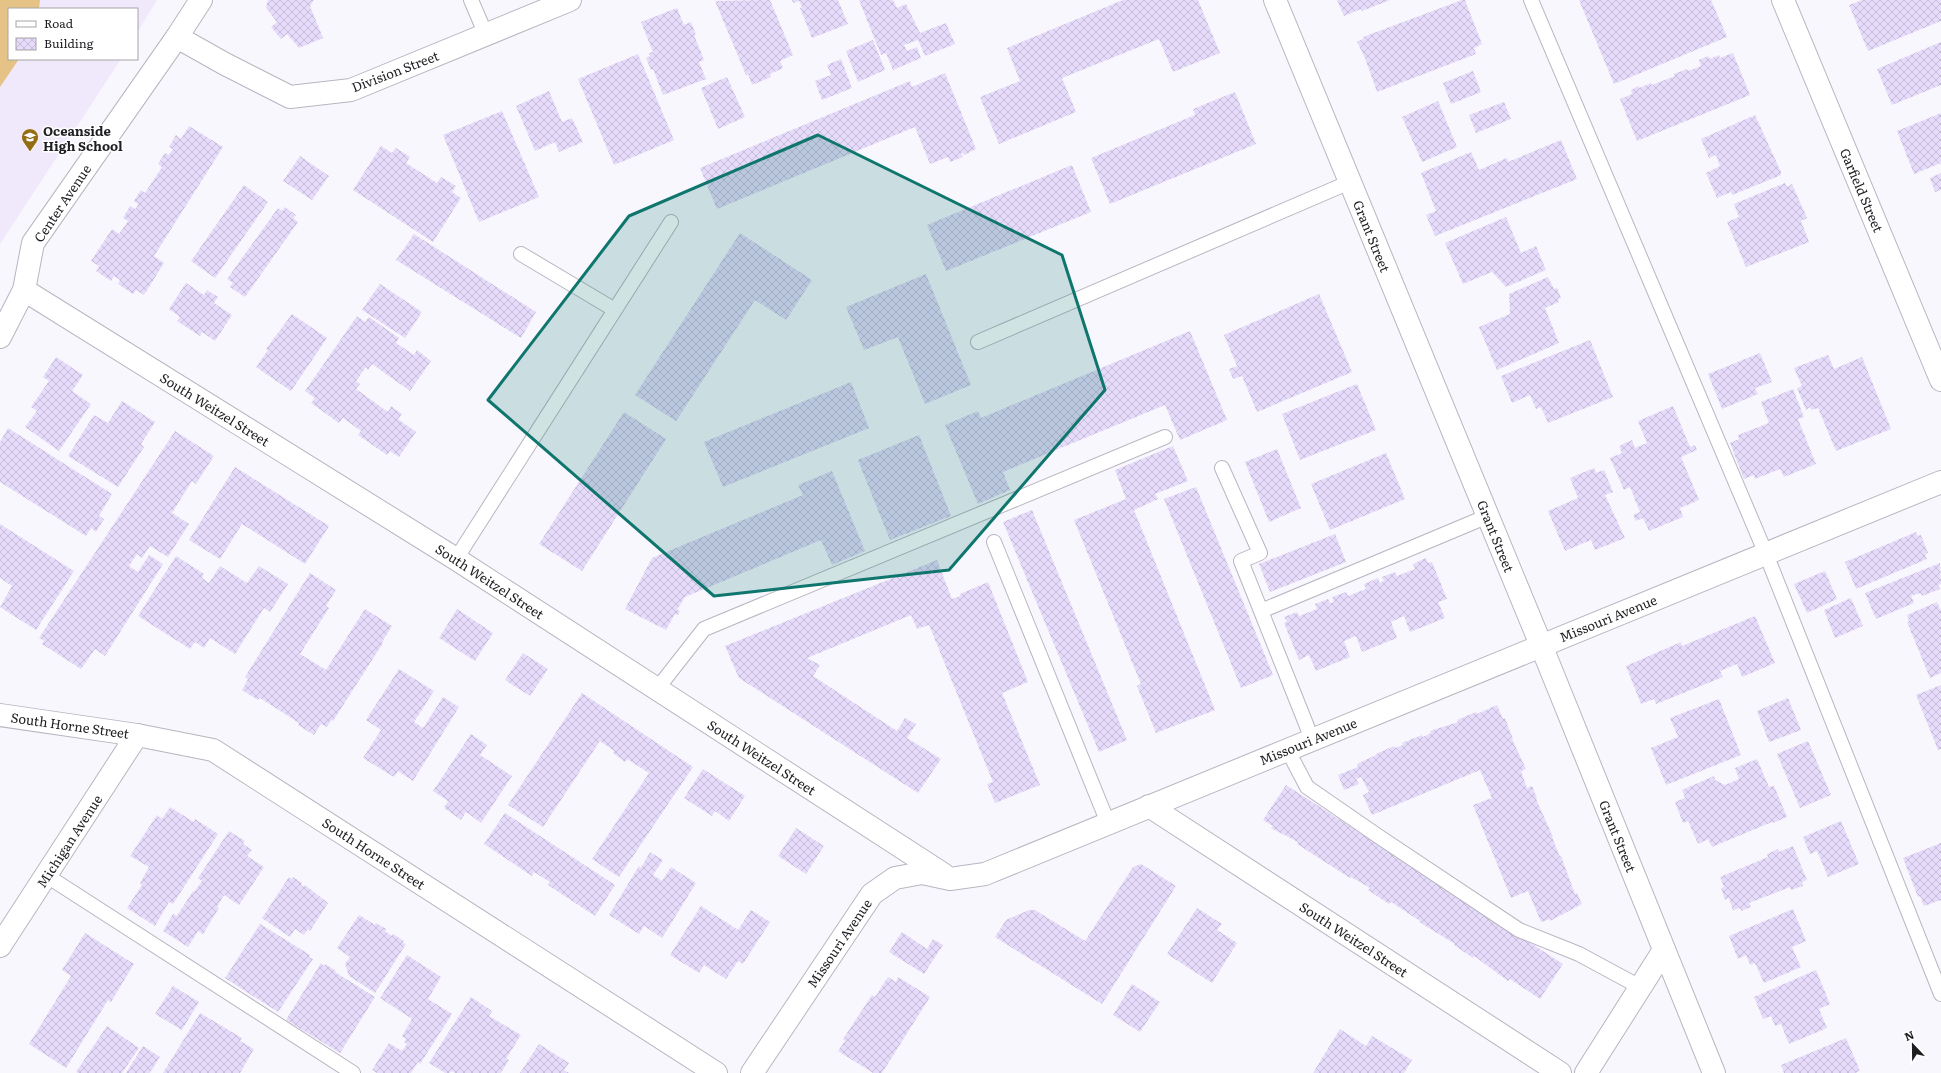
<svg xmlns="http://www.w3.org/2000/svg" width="1941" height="1073" font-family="Literata,serif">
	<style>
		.built { fill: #f0e9fc }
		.green { fill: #e5c285 }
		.building { fill: url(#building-cross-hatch) }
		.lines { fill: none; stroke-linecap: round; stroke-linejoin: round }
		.lane-casing { stroke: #b9b5c0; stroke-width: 16 }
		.street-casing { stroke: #b9b5c0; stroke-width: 24 }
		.secondary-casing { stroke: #b9b5c0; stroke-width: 24 }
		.lane { stroke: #fff; stroke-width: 14 }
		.street { stroke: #fff; stroke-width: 22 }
		.secondary { stroke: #fff; stroke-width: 22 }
		.marked { fill: #0f766e; fill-opacity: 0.2; stroke: #0f766e; stroke-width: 3; stroke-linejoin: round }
		.labels { text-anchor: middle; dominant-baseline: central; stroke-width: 3; stroke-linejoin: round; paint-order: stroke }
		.street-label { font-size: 13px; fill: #1e1d21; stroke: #fff }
		.poi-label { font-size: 13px; font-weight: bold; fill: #1e1d21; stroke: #fff; text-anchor: start }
	</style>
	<defs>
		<pattern id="building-cross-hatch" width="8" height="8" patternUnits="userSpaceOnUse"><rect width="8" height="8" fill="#e6dbfa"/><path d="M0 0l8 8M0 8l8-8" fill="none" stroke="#c5bcd6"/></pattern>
	</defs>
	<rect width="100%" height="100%" fill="#f9f7fe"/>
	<!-- built -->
	<path class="built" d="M0,0H157L137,33V9H9V59H121L0,244Z"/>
	<!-- green -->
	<path class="green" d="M0,0H40L39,9H9V59H19L0,87Z"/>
	<!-- building -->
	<path class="building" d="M268,0H314L310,6L323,38L299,48L287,34L281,39L271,27L277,22L266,8Z
		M770,0L793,55L780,61L783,68L770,74L771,77L752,85L748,74L746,75L715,1Z
		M792,0H838L848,24L812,38L800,8L802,7L799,1L793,3Z
		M859,0H893L897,8L906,4L920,33L946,23L955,44L925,56L918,40L904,45L907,51L917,47L921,58L893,70L886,53L881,55Z
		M1123,0H1198L1220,53L1173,72L1159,39L1062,78L1076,112L999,144L980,97L1020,81L1007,48Z
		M1337,0H1390L1362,11L1361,9L1344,16Z
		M1462,0H1465L1482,44L1474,48L1476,54L1377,92L1365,58L1357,42L1363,39V37Z
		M1579,0H1711L1727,37L1614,84Z
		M1862,0H1941V21L1868,51L1849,5Z
		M677,8L684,25L691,22L696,35H694L704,60L699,62L706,79L663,95L653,69L651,70L646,58L650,56L649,53L653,52L641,22Z
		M873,40L885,70L858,82L846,51Z
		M1941,42V85L1892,105L1877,69Z
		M1733,53L1750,95L1637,141L1620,99L1632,94L1631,90L1638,86L1639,88L1651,83L1652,85L1675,76L1674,74L1687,69L1688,71L1701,66L1699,60L1708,56L1710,59L1719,55L1720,58Z
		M638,54L674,140L614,165L578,79Z
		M841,59L852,88L822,100L815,81L831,75L827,65Z
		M1473,71L1481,92L1451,104L1443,83Z
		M945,73L976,149L964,155L963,153H961L963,157L950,162L948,157L930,164L915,127L717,209L700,168L910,81L912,87Z
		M727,77L745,117L718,129L701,88Z
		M549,91L562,122L572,118L583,142L559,152L555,142L535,151L516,106Z
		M1235,92L1256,144L1110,204L1091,158L1195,115L1193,109Z
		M1438,101L1457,147L1422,162L1402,117Z
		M1504,102L1511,119L1476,133L1469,115Z
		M502,111L539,197L479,222L443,135Z
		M1941,113V163L1914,174L1897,131Z
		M1755,115L1781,172V175L1732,195L1731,192L1717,198L1706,173L1720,166L1716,155L1709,158L1701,139Z
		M189,126L223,147L154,256L164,263L144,295L136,290L133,294L118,284L120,280L114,276L111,281L96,271L99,266L91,261L112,229L119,234L128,221L123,218L130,206L136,209L138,204L134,201L141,190L145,193L162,167L158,164L165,153L169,155L173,149L169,147L176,135L181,139Z
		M1561,140L1577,179L1435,236L1426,215L1436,211L1421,173L1471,152L1479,170L1507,158L1508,162Z
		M381,146L392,153L396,148L410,157L406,163L437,183L441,177L456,186L452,192L461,198L433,242L353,190Z
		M300,156L329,176L312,200L283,181Z
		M1072,165L1091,212L946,271L927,225Z
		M1941,173V190L1935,192L1930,178Z
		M1785,183L1787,187L1792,184L1807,218L1801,221L1809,242L1746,267L1727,222L1739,217L1734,204Z
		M244,185L268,202L215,278L191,261Z
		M285,207L296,215L293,218L298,222L245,297L230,287L233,283L227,279L278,208L282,211Z
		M1506,217L1521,253L1536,246L1546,270L1506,287L1492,272L1463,284L1445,243Z
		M740,233L812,280L786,320L755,300L676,421L635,395Z
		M414,234L536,312L521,338L396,260Z
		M926,274L971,385L925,404L898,337L864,350L846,307Z
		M1548,277L1554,289L1557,288L1561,298L1558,299L1559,302L1545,308L1559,343L1497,370L1479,327L1510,314L1509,294Z
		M186,283L204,295L207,290L218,297L214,303L232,315L215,341L202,332L200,336L177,321L180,317L169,309Z
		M380,284L422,312L405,338L362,310Z
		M1319,294L1352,372L1257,412L1242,376L1233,379L1229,369L1237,366L1224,335Z
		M292,314L327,338L291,391L256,367L268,350L266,349Z
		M357,316L365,322L369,317L399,338L396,343L414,355L417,350L431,361L410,391L372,364L368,370L366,367L356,381L360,384L356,389L388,412L391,406L402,414L398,419L416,432L399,457L390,451L387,455L358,435L361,431L343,418L339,423L311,403L315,398L305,391Z
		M1190,331L1227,420L1180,440L1165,405L1003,472L1010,490L978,504L945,425L978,411L981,418Z
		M1590,340L1613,397L1548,423L1541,407L1536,409L1530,395L1512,403L1501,376Z
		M1760,353L1772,382L1755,388L1758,394L1722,409L1708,374Z
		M1828,355L1834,369L1862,357L1891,429L1836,451L1818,408L1811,410L1810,407L1806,410L1797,388L1802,386L1794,368Z
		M56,357L83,375L72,391L91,404L59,451L25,427L37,411L31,407L49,381L43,377Z
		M851,382L869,428L723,487L704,442Z
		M1357,384L1376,430L1300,460L1282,414Z
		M1793,389L1804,417L1798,419L1816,464L1784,477L1780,469L1755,479L1754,475L1744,479L1730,443L1739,439L1738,435L1769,423L1761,402Z
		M122,401L155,422L141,444L144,447L118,487L68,456L94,415L108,423Z
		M1673,406L1690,447L1695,445L1697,450L1681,457L1699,500L1680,508L1683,517L1649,531L1643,518L1636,521L1633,515L1640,512L1630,487L1624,490L1610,458L1622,453L1619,446L1632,440L1635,448L1647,443L1638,421Z
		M624,412L666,439L582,571L539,544Z
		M8,428L112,494L99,516L104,519L96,532L91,528L86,536L0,482V442Z
		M175,431L214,456L196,484L192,481L172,513L189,524L168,557L150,546L142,558L137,554L129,566L138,572L149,555L163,564L105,656L95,649L81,669L42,644L44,641L39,638Z
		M919,435L951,516L890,540L858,460Z
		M1173,446L1188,481L1155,494L1158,499L1134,510L1215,710L1156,733L1137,686L1141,684L1074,520L1126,499L1115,470Z
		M1277,449L1301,508L1269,522L1245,462Z
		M1386,453L1405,499L1330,530L1311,484Z
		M235,467L329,526L305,564L242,524L220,559L189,540Z
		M1594,468L1596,473L1604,470L1613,492L1605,495L1625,538L1595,550L1591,540L1565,551L1548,511L1578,498L1570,478Z
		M832,471L865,551L832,565L821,540L685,597L677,610L680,611L678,615L675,614L666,630L625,609L652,558L803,495L798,485Z
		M1196,487L1273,675L1241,688L1164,499Z
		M1032,510L1127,740L1099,752L1003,522Z
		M0,524L74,571L36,630L0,607L12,586L0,578Z
		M1916,532L1918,536L1921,535L1928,553L1925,554L1927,559L1856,589L1845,562Z
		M1335,534L1346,562L1270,592L1259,564Z
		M176,556L204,574L202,578L209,583L220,566L247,583L259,566L288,584L270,612L264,608L235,654L210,638L204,648L195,642L190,649L138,616Z
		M1426,558L1428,563L1432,562L1447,599L1438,602L1445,618L1410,632L1404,616L1391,622L1397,638L1362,652L1356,636L1344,641L1350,657L1316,671L1309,655L1299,660L1284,623L1287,622L1284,617L1297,612L1299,616L1317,609L1315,604L1328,599L1330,603L1334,602L1332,597L1346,592L1348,596L1366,589L1364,584L1378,578L1380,583L1384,581L1382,577L1395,572L1397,576L1415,569L1413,564Z
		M937,560L952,599L960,596V594L988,582L1028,682L1002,693L1040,785L995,803L987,784L993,782L929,625L917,629L911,615L807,658L820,665L813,676L897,731L905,718L916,724L907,738L941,759L918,793L739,678L725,646Z
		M1940,563L1941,584L1938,585L1940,589L1922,596L1920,593L1911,596L1914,603L1876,619L1865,593Z
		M1825,571L1837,599L1807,613L1794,584Z
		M310,573L336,590L326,606L329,608L300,654L326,670L365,609L392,626L382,642L383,643L333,721L331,720L327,727L321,724L314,735L298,725L299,723L260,698L258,700L242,690L248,679L245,677Z
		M1851,598L1863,626L1835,638L1824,610Z
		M1937,602L1940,609H1941V673L1930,678L1907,622L1909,621L1907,615Z
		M457,609L493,633L475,661L439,638Z
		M1755,616L1775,663L1742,677L1737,664L1720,671L1723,677L1656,704L1654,699L1641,704L1626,666L1681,642L1682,646Z
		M523,653L548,669L530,696L505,680Z
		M399,669L434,691L414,722L423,728L443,697L459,707L413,781L398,771L394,777L363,758L381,730L366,720Z
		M1941,685V749L1938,750L1916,695Z
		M582,693L693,767L619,877L592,859L649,773L627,759L625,762L613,753L614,751L600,741L543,827L508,805Z
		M1788,698L1801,730L1769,742L1757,711Z
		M1719,699L1741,755L1666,785L1651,748L1678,737L1670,718Z
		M1497,705L1503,719L1505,718L1513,739H1512L1526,769L1521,771L1527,788L1532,786L1537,798L1536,799L1553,837H1552L1560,857L1561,856L1575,894L1577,893L1582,904L1550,921V919L1541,922L1528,891L1511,898L1473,805L1492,798L1480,770L1372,815L1363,795L1369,792L1361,777L1356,779L1359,784L1344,790L1338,775L1358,767L1357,764L1376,755V754L1394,746L1395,748L1403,745L1402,743L1422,735L1423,737L1431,733L1430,731L1458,722L1457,720L1476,712L1477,714Z
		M471,734L487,745L480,755L512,776L481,823L466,812L461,820L444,808L448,801L433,791Z
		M1808,741L1831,795L1800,808L1777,754Z
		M1757,759L1769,787L1774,786L1787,817L1773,823L1772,822L1712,847L1708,839L1698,844L1688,821L1683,823L1675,802L1685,798L1682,790L1714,776L1715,780L1725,785L1739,779L1735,768Z
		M703,769L745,796L729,821L715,811L712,816L684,798Z
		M1286,785L1563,964L1540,999L1510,979L1508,981L1474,956L1473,958L1454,945L1455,944L1419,922L1420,921L1391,902L1389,904L1368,890L1370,888L1351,877L1350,878L1297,844L1298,842L1271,828L1273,826L1263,820Z
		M170,807L194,822L195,819L218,834L173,904L169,902L155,926L127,908L142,885L140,883L149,867L130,856L157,815L162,819Z
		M505,813L615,885L595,916L548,885L550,882L534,872L532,876L484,844Z
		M1841,821L1859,864L1828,877L1817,851L1810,854L1803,837Z
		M796,828L824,846L806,874L778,856Z
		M229,831L245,841L243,844L252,850L247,856L264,867L239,905L224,895L217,907L219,908L203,934L198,931L188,947L163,931L173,914L177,916L193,891L194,892L202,881L198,878Z
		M1941,843V900L1924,906L1920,896L1918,897L1903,858Z
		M1793,846L1807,880L1802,882L1803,886L1791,890L1790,887L1749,903L1751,907L1741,911L1740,908L1733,910L1729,898L1725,900L1721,888L1724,887L1720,877L1768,857L1767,854L1778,849L1779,852Z
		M650,852L663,860L653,875L662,881L671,867L696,883L662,938L644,926L639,934L609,915L639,866L641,868Z
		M1141,864L1176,886L1102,1004L995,937L1006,920L1029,910H1035L1085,941L1133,867Z
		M289,877L291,879L293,877L302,883L301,885L304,887L305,885L328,903L310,931L308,929L304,935L295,929L290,937L262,918Z
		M701,906L738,930L751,910L770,922L743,964L738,961L726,979L704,965L699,973L670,955Z
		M1197,908L1222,924L1217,930L1237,943L1212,983L1167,954Z
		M1793,909L1806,941L1792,947L1801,967L1764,983L1755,963L1750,965L1746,955L1738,959L1729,936Z
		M359,915L375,925L376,923L386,929L385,931L392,936L393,934L404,941L403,943L406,944L375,993L349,976L345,964L350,957L337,948Z
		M260,924L310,955L309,957L313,959L278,1012L225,978Z
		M902,932L927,949L933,939L943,945L924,974L889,952Z
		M85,933L134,964L111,1002L108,1000L66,1068L29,1044L71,976L62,970Z
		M407,955L441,977L428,999L452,1014L420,1064L418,1062L411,1073H377L372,1070L389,1043L402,1051L407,1044L404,1042L406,1039L402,1036L412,1019L380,998Z
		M321,963L324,966L325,964L336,971L335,972L375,997L340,1053L286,1020Z
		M1816,970L1830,1004L1819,1009L1827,1028L1789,1044L1781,1024L1775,1026L1771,1016L1763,1019L1754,997Z
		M888,977L896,982L898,977L930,997L882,1073H873L838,1051L845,1041L843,1039L872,995L875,997Z
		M1132,984L1160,1002L1140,1032L1113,1015Z
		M173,986L199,1002L182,1030L155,1014Z
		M471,997L492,1011L489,1016L521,1035L506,1059L509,1060L501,1073H455L451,1071L450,1073H445L429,1063Z
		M200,1013L242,1038L240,1041L254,1049L240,1073H163Z
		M107,1026L139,1048L122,1073H78L76,1072Z
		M1340,1029L1366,1046L1372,1036L1412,1060L1404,1073H1313Z
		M1846,1038L1860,1071L1855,1073H1784L1781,1065Z
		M539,1044L569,1063L564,1070L569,1073H520Z
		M143,1046L160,1057L150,1073H126Z"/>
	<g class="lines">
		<!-- lane casing -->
		<g class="lane-casing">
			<path id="lane" d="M471,0L486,35
				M1531,0L1766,554L1941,994
				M521,254L615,310
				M978,342L1350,182
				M1222,468L1260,553L1241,561L1312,739
				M994,542L1108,823
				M456,559L671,222
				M1261,611L1488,516
				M657,689L704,629L1165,437
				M1287,749L1307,787L1378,836L1519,930L1579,954L1640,987
				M47,876L353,1073"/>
		</g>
		<!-- street casing -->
		<g class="street-casing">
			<path id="street" d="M1783,0L1941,380
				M177,37L201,0
				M24,290L456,559L943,874
				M1149,806L1560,1073
				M0,946L137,735
				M752,1073L872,894L895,878L922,873L950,879L985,874L1941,482
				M1586,1073L1664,950"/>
		</g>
		<!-- secondary casing -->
		<g class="secondary-casing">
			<path id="secondary" d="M1275,0L1541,645L1714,1073
				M0,337L24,290L33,243L177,37L225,64L290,97L351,90L570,0
				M0,715L137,735L213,750L716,1073"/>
		</g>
		<!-- lane -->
		<use href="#lane" class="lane"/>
		<!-- street -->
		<use href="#street" class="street"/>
		<!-- secondary -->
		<use href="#secondary" class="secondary"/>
	</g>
	<!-- marked area -->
	<path class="marked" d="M818,135L1062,255L1105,390L949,570L714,596L488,400L629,216Z"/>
	<!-- icons -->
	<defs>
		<g id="school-pin" transform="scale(0.9)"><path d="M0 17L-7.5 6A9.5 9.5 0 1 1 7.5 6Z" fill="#936c14" stroke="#fff"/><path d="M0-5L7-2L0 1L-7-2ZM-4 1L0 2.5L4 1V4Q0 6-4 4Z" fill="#fff"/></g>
	</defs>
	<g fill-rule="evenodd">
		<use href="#school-pin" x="30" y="137"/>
	</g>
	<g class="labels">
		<!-- street labels -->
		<g class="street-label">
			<text transform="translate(395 71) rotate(-21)">Division Street</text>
			<text transform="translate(1862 190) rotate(67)">Garfield Street</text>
			<text transform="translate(62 203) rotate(-56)">Center Avenue</text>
			<text transform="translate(1372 236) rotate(68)">Grant Street</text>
			<text transform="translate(215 409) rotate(32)">South Weitzel Street</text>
			<text transform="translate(1496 536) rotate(68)">Grant Street</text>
			<text transform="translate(490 581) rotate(33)">South Weitzel Street</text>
			<text transform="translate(1608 618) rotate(-22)">Missouri Avenue</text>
			<text transform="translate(70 725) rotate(8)">South Horne Street</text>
			<text transform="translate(1308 741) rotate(-22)">Missouri Avenue</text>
			<text transform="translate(762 757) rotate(33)">South Weitzel Street</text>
			<text transform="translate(1618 836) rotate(68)">Grant Street</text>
			<text transform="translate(69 841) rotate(-57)">Michigan Avenue</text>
			<text transform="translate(374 853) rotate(33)">South Horne Street</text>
			<text transform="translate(1354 939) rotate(33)">South Weitzel Street</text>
			<text transform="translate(839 943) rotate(-56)">Missouri Avenue</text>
		</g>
		<!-- poi labels -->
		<g class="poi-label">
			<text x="43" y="130">Oceanside<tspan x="43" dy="15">High School</tspan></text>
		</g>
	</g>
	<!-- legend -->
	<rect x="8" y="8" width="130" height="52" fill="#ffffff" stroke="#a5a5a6"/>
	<rect x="16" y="21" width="20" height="6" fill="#ffffff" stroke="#a5a5a6"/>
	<text x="44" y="28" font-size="12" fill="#1e1d21">Road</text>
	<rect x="16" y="38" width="20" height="12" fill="url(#building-cross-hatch)" stroke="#a5a5a6"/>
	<text x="44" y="48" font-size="12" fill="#1e1d21">Building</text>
	<!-- north arrow -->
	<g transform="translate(1913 1045) rotate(338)" stroke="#ffffff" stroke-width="3" paint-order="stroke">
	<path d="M0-3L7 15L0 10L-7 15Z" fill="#1e1d21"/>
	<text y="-6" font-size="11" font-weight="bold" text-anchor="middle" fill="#1e1d21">N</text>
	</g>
</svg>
